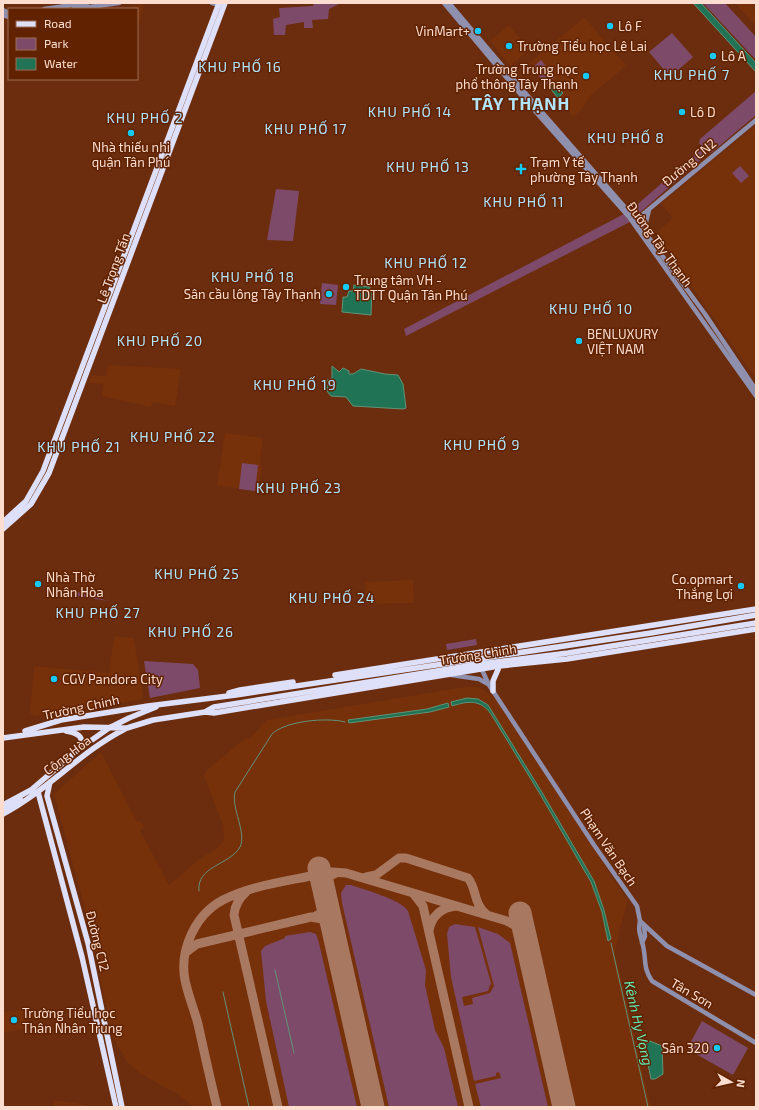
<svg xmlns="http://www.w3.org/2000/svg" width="759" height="1110" font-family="'Exo 2',sans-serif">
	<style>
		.built { fill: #76300a }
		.green { fill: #7e4a69 }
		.water { fill: #207354; stroke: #629379 }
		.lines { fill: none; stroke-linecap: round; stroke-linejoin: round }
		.stream { stroke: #629379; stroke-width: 1 }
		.taxiway { stroke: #a97860; stroke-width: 9 }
		.runway { stroke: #a97860; stroke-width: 23 }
		.minor { stroke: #8f90ae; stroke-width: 4.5 }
		.major { stroke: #dedff8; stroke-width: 5.5 }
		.poi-dot { fill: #15cafb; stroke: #602200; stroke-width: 1.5 }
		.labels { text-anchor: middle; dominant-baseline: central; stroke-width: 3; stroke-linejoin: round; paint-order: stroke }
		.poi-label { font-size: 13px; fill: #fcddd0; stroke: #602200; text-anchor: start }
		.street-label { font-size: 13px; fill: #fcddd0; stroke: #602200 }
		.neighbourhood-label { font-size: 14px; letter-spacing: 1px; fill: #b1e4f9; stroke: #602200 }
		.water-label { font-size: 14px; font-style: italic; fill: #60edb5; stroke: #602200 }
		.district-label { font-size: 17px; font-weight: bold; letter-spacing: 1px; fill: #b1e4f9; stroke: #602200 }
	</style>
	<rect width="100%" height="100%" fill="#6c2d0e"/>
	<!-- built -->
	<path class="built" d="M735,3H756V26L736,4Z
		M144,4L137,33V9H118Z
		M582,19H586L626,66L590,96L581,110L573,117L528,64Z
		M509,25L529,50L510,66L490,41Z
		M756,125V379L655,234L673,218L661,204Z
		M108,365L181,369L175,406L152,402L151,407L102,396L104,384L89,383L91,375L106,376Z
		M225,433L263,438L260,458L262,469L258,488L255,491L217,485Z
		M413,580L414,603L366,604L365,582Z
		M114,636L134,638L143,699L36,716L30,713L34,666L109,673Z
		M464,687H478L494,697L628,901L620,928L615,953L651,1107H193L186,1100L173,1091L167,1089L140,1073L127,1062L113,1037L87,916L54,794L101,752L137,822L141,821L144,828L140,830L169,885L198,860L216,849L224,840L223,825L205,779L204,775L207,770L243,740L251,737L267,720Z
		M25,1010L26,1028L3,1033V1012Z
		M55,1100L98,1107H53Z"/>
	<!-- green -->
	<path class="green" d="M314,3H341L329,9L328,19L312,20L313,28H304V22L286,25L285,35H274L273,19L280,17L279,8L313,6Z
		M703,3H725L756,37V60Z
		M672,33L693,57L670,77L649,52Z
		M541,60L555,77L546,85L532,68Z
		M756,91V115L711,153L708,152L699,143L700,139Z
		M700,150L705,156L637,215L632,209Z
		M740,166L749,176L741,183L732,173Z
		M276,189L299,191L293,241L267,240Z
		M624,214L630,222L406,336L404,329Z
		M322,283L338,285L336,305L320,304Z
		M242,463L258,465L255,491L239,489Z
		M74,591L108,601L73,595Z
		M476,639L477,645L447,650L446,644Z
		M144,661L193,664L198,670L200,688L150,698Z
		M346,885H351C365,890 400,899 408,911L426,970L425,985L435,1030L444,1048L458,1107H389L342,903L341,893Z
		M455,924L475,927L491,983L488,991L462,997L464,1006L473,1004L472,998L490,993L494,986L478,927L498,934L510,943L548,1107H481L475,1084L501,1078L499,1072L496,1073V1076L474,1081L451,977L447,934L449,927Z
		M310,932L316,934L319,943L357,1107H289L266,1001L261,951L265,946L285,938V936Z
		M702,1021L748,1048L733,1075L687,1049Z"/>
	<!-- water -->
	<path class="water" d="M693,3H701L756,63V72Z
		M554,83L563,93L558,98L550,88Z
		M354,285L370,287L369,292H372L371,315L342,312L343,297H347L349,291H353Z
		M332,366L339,372L343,368L349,371V374H353L361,369L385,374L398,375L403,384L406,408L403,409L353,406L346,397L331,396L327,391V380L332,379Z
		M467,698L478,699L488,705L543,794L594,881L604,910L611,939L608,941L602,912L591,882L540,794L491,714C480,699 468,701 452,706L451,702Z
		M448,703L449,707L430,712L349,723L348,720L427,709Z
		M650,1041L662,1046L663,1074L655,1079H651L645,1049L646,1044Z"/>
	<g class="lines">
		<!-- stream -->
		<path class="stream" d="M199,891C196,866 230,865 240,847C247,833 231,808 235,792L272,734C285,721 327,717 345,722
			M611,943L648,1107
			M275,970L294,1053
			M223,992L249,1107"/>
		<!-- taxiway -->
		<path class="taxiway" d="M366,877L376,875L399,858H406L468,878C477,889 473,903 486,914
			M324,889L328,877L336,873
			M246,892C239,898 235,905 234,915L278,1107
			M413,893L423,906L469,1107
			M314,917L323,912L327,905
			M429,931C431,916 442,907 457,906
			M185,953L197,944L311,917L322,919L332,927
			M217,1107C210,1079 204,1051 198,1024C194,1009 188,995 185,980C179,949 196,914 223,900C252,885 289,881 320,874L332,872L346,873L507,921L516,926L526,938"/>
		<!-- runway -->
		<path class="runway" d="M319,868L373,1107
			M520,913L564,1107"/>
		<!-- minor -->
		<path class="minor" d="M212,3L220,5
			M444,3L527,102L629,217L756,396
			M449,3L527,95L636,220L705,314L756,390
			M44,9L87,3
			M74,9L119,3
			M3,10L9,13
			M3,15L9,17
			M636,220L756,120
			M646,232V222L649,210
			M482,670L489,685L594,845L637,906L640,921L667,946L756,995
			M451,675L479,679L488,684
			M640,921C638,930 640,934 642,942C647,957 642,967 652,981L756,1043
			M642,943L645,936L644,926"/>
		<!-- major -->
		<path class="major" d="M3,522L26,501L43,471L219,3
			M3,529L31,504L49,473L225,3
			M335,675L756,609
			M493,691V681L500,665
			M229,693L240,690L293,682
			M205,712L214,713L499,666L567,659L756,629
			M25,731L61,720L148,706L236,695L651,633L756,615
			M66,731C77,733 85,736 80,748
			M3,738L84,727L127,728L153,720L205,712L214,707L480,664L568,653L756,623
			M50,782L47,796L88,943L122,1107
			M38,792L82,957L116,1107
			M3,805L31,790L79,749L109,728L129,718L156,707
			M5,809L14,804L20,798
			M3,814C47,791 80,752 125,729"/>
	</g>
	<!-- markers -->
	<g class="poi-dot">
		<circle cx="610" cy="26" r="4"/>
		<circle cx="478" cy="31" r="4"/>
		<circle cx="509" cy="46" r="4"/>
		<circle cx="713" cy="56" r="4"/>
		<circle cx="586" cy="76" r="4"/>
		<circle cx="682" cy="112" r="4"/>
		<circle cx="131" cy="133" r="4"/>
		<path d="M519 163h4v4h4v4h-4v4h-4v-4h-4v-4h4z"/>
		<circle cx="346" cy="287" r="4"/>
		<circle cx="329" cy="294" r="4"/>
		<circle cx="579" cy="341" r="4"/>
		<circle cx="38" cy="584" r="4"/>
		<circle cx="741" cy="586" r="4"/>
		<circle cx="54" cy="679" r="4"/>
		<circle cx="14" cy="1020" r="4"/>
		<circle cx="717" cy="1048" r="4"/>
	</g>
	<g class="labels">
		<!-- poi labels -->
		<g class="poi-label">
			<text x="618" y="26">Lô F</text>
			<text x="470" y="31" text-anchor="end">VinMart+</text>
			<text x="517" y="46">Trường Tiểu học Lê Lai</text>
			<text x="721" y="56">Lô A</text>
			<text x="578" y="69" text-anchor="end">Trường Trung học<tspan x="578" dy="15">phổ thông Tây Thạnh</tspan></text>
			<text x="690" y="112">Lô D</text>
			<text x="131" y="147" text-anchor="middle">Nhà thiếu nhi<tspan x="131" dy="15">quận Tân Phú</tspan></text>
			<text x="530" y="162">Trạm Y tế<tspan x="530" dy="15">phường Tây Thạnh</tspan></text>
			<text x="354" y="280">Trung tâm VH -<tspan x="354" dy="15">TDTT Quận Tân Phú</tspan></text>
			<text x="321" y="294" text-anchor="end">Sân cầu lông Tây Thạnh</text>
			<text x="587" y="334">BENLUXURY<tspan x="587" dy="15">VIỆT NAM</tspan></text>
			<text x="46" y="577">Nhà Thờ<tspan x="46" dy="15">Nhân Hòa</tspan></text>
			<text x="733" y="579" text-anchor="end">Co.opmart<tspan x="733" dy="15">Thắng Lợi</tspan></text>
			<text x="62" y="679">CGV Pandora City</text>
			<text x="22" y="1013">Trường Tiểu học<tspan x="22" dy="15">Thân Nhân Trung</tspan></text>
			<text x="709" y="1048" text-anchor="end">Sân 320</text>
		</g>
		<!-- street labels -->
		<g class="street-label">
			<text transform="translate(689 162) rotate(-40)">Đường CN2</text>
			<text transform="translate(660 244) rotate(54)">Đường Tây Thạnh</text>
			<text transform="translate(113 268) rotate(-70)">Lê Trọng Tấn</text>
			<text transform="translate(478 654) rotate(-9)">Trường Chinh</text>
			<text transform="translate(81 707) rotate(-12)">Trường Chinh</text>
			<text transform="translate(67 755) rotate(-37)">Cộng Hòa</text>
			<text transform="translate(609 847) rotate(56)">Phạm Văn Bạch</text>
			<text transform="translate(98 941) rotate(76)">Đường C12</text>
			<text transform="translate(692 993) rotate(30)">Tân Sơn</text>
		</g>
		<!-- neighbourhood labels -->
		<g class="neighbourhood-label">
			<text x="240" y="66">KHU PHỐ 16</text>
			<text x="692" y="74">KHU PHỐ 7</text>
			<text x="410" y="111">KHU PHỐ 14</text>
			<text x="145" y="117">KHU PHỐ 2</text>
			<text x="306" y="128">KHU PHỐ 17</text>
			<text x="626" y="137">KHU PHỐ 8</text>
			<text x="428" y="166">KHU PHỐ 13</text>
			<text x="524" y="201">KHU PHỐ 11</text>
			<text x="426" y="262">KHU PHỐ 12</text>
			<text x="253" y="276">KHU PHỐ 18</text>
			<text x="591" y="308">KHU PHỐ 10</text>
			<text x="160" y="340">KHU PHỐ 20</text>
			<text x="295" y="384">KHU PHỐ 19</text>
			<text x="173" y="436">KHU PHỐ 22</text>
			<text x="482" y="444">KHU PHỐ 9</text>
			<text x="79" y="446">KHU PHỐ 21</text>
			<text x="299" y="487">KHU PHỐ 23</text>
			<text x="197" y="573">KHU PHỐ 25</text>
			<text x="332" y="597">KHU PHỐ 24</text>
			<text x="98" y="612">KHU PHỐ 27</text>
			<text x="191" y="631">KHU PHỐ 26</text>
		</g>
		<!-- water labels -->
		<g class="water-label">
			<text transform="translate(639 1023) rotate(77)">Kênh Hy Vọng</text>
		</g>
		<!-- district labels -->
		<g class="district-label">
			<text x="521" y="103">TÂY THẠNH</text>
		</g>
	</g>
	<!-- border -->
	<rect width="759" height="1110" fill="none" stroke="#fcddd0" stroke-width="8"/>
	<!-- legend -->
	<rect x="8" y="8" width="130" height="72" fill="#602200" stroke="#9e6d53"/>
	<rect x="16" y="21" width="20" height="6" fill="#dedff8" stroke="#9e6d53"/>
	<text x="44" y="28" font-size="12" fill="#fcddd0">Road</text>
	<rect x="16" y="38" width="20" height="12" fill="#7e4a69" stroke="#9e6d53"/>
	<text x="44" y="48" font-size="12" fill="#fcddd0">Park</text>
	<rect x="16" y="58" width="20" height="12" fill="#207354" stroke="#9e6d53"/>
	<text x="44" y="68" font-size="12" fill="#fcddd0">Water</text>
	<!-- north arrow -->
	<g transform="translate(731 1082) rotate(98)" stroke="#602200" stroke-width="3" paint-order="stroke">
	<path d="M0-3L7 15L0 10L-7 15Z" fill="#fcddd0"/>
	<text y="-6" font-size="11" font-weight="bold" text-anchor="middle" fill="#fcddd0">N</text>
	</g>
</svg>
